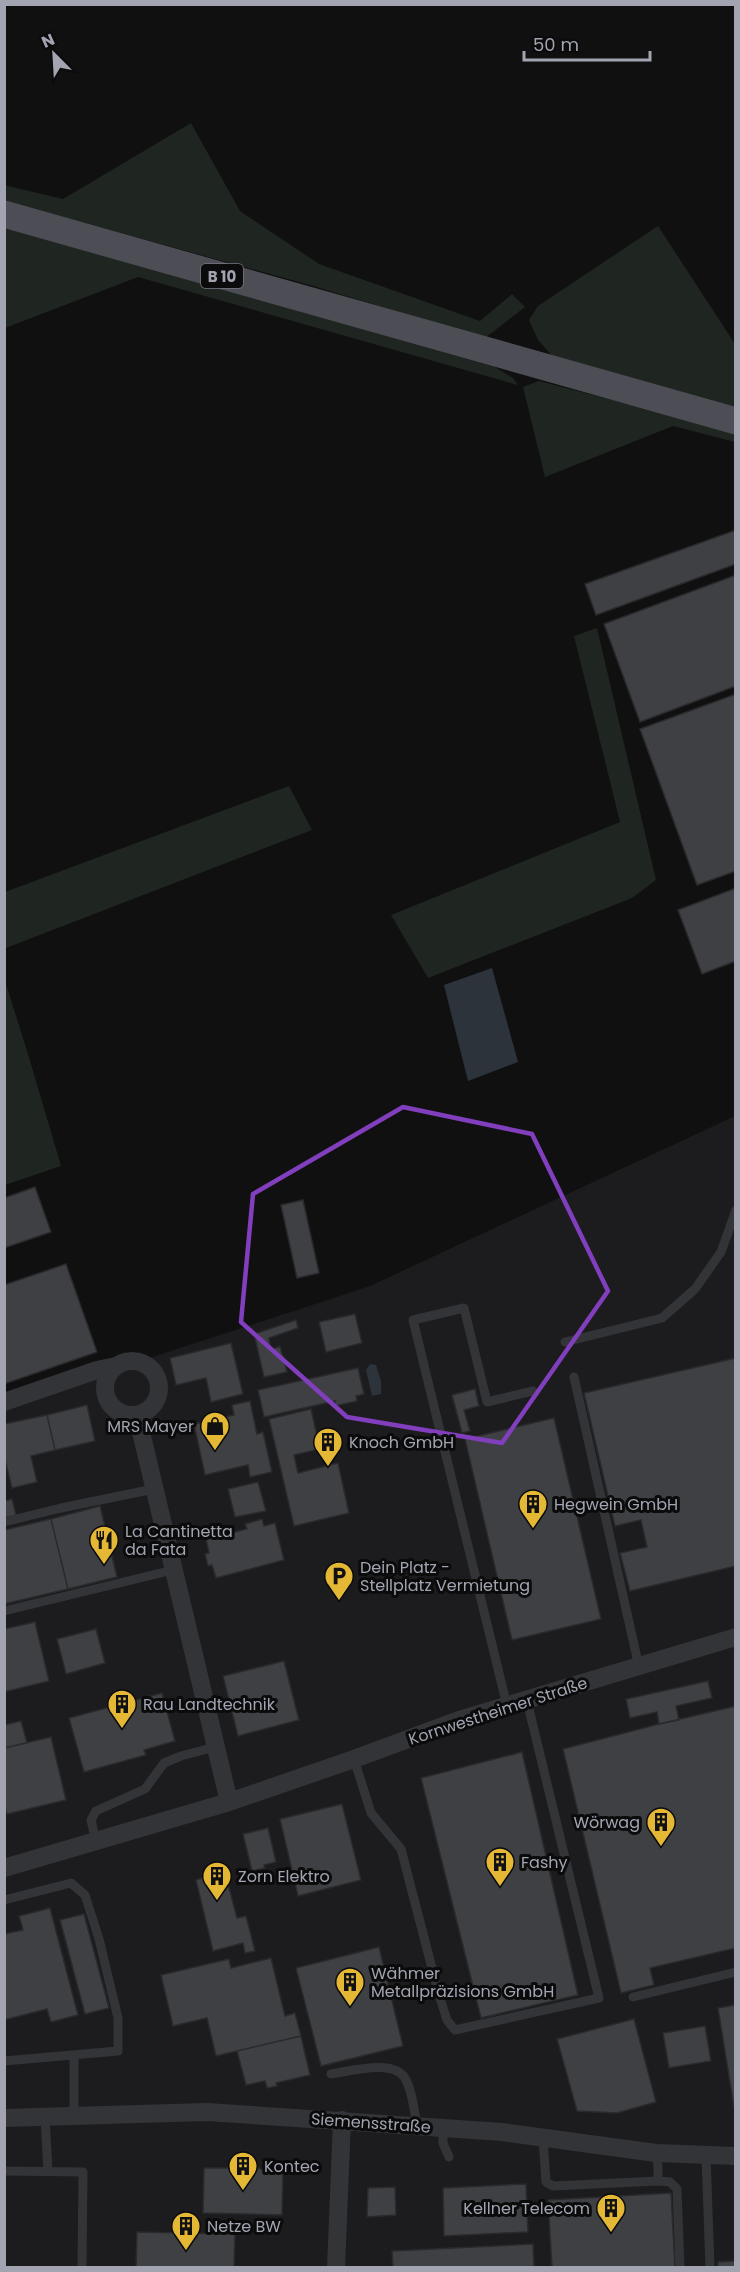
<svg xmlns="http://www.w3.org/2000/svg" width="740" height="2272" font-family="Poppins,sans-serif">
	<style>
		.built { fill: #1c1c1e }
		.green { fill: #1f2520 }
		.water { fill: #2c333b }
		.building { fill: #3f4044; stroke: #2a2a2d; stroke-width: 1.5 }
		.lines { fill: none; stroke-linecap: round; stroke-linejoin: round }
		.lane { stroke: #333438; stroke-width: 9 }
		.street { stroke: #333438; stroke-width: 18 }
		.primary { stroke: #4d4e55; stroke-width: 27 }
		.marked { fill: none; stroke: #813ebd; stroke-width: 4.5; stroke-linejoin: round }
		.labels { text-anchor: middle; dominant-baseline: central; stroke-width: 6; stroke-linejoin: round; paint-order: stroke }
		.shield { fill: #0b0b0c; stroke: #757780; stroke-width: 1.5 }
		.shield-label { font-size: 15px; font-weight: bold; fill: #a2a5b1 }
		.poi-label { font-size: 16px; fill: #a2a5b1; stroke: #0b0b0c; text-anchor: start }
		.street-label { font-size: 16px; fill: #a2a5b1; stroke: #0b0b0c }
	</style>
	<rect width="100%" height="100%" fill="#101011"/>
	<!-- built -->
	<path class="built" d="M735,1116V2267H5L4,1409L162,1354L370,1286Z"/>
	<!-- green -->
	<path class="green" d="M191,123L240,211L319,264L480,321L512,294L525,307L485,338L310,285L5,201L4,185L63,199Z
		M658,226L735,344V408L554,358L538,340L529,320L538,306Z
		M5,227L495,367L513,378L518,385L138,277L5,328Z
		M539,381L735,432V442L673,426L545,477L523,387Z
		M597,628L656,880L632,898L428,978L391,915L620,822L574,636Z
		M289,786L312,830L6,948L5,892Z
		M5,981L28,1054L61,1166L5,1185Z"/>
	<!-- water -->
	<path class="water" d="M492,968L518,1062L468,1081L444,985Z
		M370,1364L376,1365L381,1381V1394L372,1396L366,1370Z"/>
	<!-- building -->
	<path class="building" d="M736,530V564L596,615L585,584Z
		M736,575V686L640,722L604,624Z
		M736,694V871L697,885L640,729Z
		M736,888V961L702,974L678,910Z
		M35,1187L51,1232L4,1248V1198Z
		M303,1200L319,1273L297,1278L281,1205Z
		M66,1264L97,1352L4,1384V1285Z
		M355,1314L362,1343L326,1352L319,1322Z
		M296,1320L298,1328L269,1338L271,1350L280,1346L287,1372L264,1377L254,1334Z
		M231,1343L243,1394L211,1402L206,1378L176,1385L170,1358Z
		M736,1358V1566L630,1591L620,1553L647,1547L641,1520L615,1526L584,1393Z
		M358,1368L364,1394L356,1396L357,1401L335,1406V1401L264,1417L258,1390Z
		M475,1389L479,1406L464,1410L470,1431L462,1433L452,1395Z
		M250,1401L257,1434L263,1432L272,1472L250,1477L248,1465L205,1475L194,1424L234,1415L232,1405Z
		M87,1405L95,1441L55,1450L47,1415Z
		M311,1409L320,1449L294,1455L298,1473L338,1463L349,1513L294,1526L269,1419Z
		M47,1415L55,1450L31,1456L37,1482L12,1488L4,1456V1424Z
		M554,1418L601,1619L512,1640L465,1439Z
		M258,1482L266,1511L235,1517L228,1489Z
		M12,1499L16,1515L4,1518V1501Z
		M100,1506L117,1577L68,1589L51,1519Z
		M51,1519L68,1589L4,1604V1530Z
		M262,1519L264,1526L275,1523L284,1560L216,1578L212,1565L208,1566L205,1554L209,1553L206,1539L247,1529L245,1524Z
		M35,1622L49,1681L4,1692V1629Z
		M96,1629L105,1663L66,1674L57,1639Z
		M284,1661L299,1720L238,1736L223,1676Z
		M708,1681L712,1698L676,1706L679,1720L659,1724L657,1712L630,1718L626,1699Z
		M162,1693L175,1741L144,1750L146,1755L84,1772L69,1718Z
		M736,1706V1948L650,1968L654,1985L621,1993L563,1749L659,1724Z
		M21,1721L27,1743L4,1748V1725Z
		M51,1737L66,1800L7,1814L4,1804V1748Z
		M522,1752L578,1995L481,2018L421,1778Z
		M342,1804L361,1880L298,1896L280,1819Z
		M268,1828L276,1862L264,1865L265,1868L252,1871L243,1834Z
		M214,1874H219L221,1877L226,1876L237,1918L246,1916L255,1951L245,1953L243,1943L213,1951L196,1880Z
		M50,1908L78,2015L51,2022L47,2009L4,2020V1934L23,1930L19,1916Z
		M84,1914L109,2008L85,2014L60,1920Z
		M379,1947L403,2046L321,2066L296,1968Z
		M271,1958L285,2016L295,2013L301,2036L216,2056L207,2018L173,2026L161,1975L229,1959L231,1968Z
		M736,2005V2107H734L718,2008Z
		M634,2019L656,2102L617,2113L577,2111L557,2039Z
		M705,2026L711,2061L669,2068L663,2033Z
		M301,2036L310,2075L276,2083L277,2086L267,2088L265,2081L246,2085L237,2051Z
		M248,2163L263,2170H283L282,2215L203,2213L204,2168H230Z
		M526,2184L528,2232L444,2236L443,2188Z
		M395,2187L396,2215L367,2217L368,2188Z
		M671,2193L675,2268H552L548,2200Z
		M137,2232L235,2234L234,2268H136Z
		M533,2244L534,2268H393L392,2251Z
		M736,2261V2268H718V2262Z"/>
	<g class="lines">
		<!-- lane -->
		<path class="lane" d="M565,1342L662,1318L695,1289L721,1252L736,1210
			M574,1377L639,1667
			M4,1522L61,1508L154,1489
			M4,1611L173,1570
			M507,1706L413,1320L464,1308L487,1402L533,1391
			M354,1759L371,1813L401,1849L439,1995L447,2020L455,2030L599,1998L527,1701
			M96,1842L91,1820L96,1811L145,1789L164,1763L181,1756L215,1747
			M4,1900L71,1883L85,1895L99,1939L118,2018V2051L4,2061
			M633,1997L736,1972
			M331,2074C351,2071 396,2058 406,2080C413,2093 414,2111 417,2126
			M74,2116V2055
			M45,2117L48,2171
			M443,2128V2143L449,2157
			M543,2138L546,2182L553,2186L658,2181
			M656,2153L658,2166V2181L670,2182L677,2189L680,2268
			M706,2155L710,2268
			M4,2171L83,2172L82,2268"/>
		<!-- street -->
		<path class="street" d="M105 1388a27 27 0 1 1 54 0a27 27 0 1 1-54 0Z
			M4,1402L97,1370L116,1366
			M137,1415L229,1802
			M4,1868L229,1802L354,1759L462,1719L736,1637
			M4,2118L207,2112L502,2132L656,2153L736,2156
			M336,2268L342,2120"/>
		<!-- primary -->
		<path class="primary" d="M4,214L736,421"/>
	</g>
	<!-- marked area -->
	<path class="marked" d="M403,1107L532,1134L608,1291L502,1443L347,1417L241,1322L253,1194Z"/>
	<!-- icons -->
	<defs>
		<g id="shop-pin" transform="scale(1.5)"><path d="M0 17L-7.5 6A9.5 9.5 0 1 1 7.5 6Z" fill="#e4b735" stroke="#0b0b0c"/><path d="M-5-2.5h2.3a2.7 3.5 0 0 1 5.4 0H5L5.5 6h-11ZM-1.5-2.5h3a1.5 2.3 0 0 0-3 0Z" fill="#111"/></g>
		<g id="building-pin" transform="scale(1.5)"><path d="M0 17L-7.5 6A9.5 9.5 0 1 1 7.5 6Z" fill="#e4b735" stroke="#0b0b0c"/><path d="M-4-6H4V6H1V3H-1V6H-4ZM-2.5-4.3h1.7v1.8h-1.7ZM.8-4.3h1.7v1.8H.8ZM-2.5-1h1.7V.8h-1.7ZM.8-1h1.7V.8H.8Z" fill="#111"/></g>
		<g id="restaurant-pin" transform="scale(1.5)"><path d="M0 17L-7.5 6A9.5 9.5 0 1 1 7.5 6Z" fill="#e4b735" stroke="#0b0b0c"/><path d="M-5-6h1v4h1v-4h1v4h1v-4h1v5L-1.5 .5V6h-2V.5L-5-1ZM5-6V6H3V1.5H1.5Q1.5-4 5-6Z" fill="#111"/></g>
		<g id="parking-pin" transform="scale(1.5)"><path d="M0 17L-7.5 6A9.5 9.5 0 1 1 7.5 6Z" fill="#e4b735" stroke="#0b0b0c"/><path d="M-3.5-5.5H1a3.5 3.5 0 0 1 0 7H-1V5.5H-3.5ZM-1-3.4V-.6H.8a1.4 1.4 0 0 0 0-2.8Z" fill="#111"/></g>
	</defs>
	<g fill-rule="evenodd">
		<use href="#shop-pin" x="215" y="1426"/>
		<use href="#building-pin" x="328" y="1442"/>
		<use href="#building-pin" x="533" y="1504"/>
		<use href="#restaurant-pin" x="104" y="1540"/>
		<use href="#parking-pin" x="339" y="1576"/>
		<use href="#building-pin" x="122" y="1704"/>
		<use href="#building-pin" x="661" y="1822"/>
		<use href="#building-pin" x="500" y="1862"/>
		<use href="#building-pin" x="217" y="1876"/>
		<use href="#building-pin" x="350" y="1982"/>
		<use href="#building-pin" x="243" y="2166"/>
		<use href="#building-pin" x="611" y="2208"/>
		<use href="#building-pin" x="186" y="2226"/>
	</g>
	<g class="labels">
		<!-- shield labels -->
		<rect class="shield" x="201" y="264" width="42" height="24" rx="4.5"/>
		<g class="shield-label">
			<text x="222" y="276">B 10</text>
		</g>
		<!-- poi labels -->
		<g class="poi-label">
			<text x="194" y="1426" text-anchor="end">MRS Mayer</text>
			<text x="349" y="1442">Knoch GmbH</text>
			<text x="554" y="1504">Hegwein GmbH</text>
			<text x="125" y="1531">La Cantinetta<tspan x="125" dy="18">da Fata</tspan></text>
			<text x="360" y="1567">Dein Platz -<tspan x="360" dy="18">Stellplatz Vermietung</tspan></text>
			<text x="143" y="1704">Rau Landtechnik</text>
			<text x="640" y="1822" text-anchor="end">Wörwag</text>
			<text x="521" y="1862">Fashy</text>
			<text x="238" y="1876">Zorn Elektro</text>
			<text x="371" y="1973">Wähmer<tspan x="371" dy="18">Metallpräzisions GmbH</tspan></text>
			<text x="264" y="2166">Kontec</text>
			<text x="590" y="2208" text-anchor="end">Kellner Telecom</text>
			<text x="207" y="2226">Netze BW</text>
		</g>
		<!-- street labels -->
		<g class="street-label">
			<text transform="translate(498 1711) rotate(-18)">Kornwestheimer Straße</text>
			<text transform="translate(371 2123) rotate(4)">Siemensstraße</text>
		</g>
	</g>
	<!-- border -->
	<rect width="740" height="2272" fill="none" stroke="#a2a5b1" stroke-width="12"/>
	<!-- north arrow -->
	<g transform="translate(54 54) rotate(336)" stroke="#0b0b0c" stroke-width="4.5" paint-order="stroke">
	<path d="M0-4.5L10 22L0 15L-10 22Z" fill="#a2a5b1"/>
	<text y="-9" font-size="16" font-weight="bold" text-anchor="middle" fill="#a2a5b1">N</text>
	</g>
	<!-- scale -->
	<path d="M524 51v9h126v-9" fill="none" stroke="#a2a5b1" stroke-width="3"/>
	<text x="533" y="51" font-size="18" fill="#a2a5b1" stroke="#0b0b0c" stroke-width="4.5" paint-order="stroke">50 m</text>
</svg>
